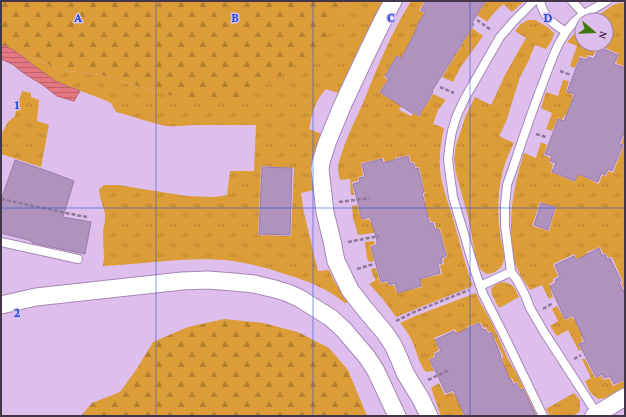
<svg xmlns="http://www.w3.org/2000/svg" width="626" height="417" font-family="'Crimson Pro',serif">
	<style>
		.grass { fill: url(#grass-tufts); fill-rule: evenodd }
		.forest { fill: url(#forest-firs) }
		.water { fill: url(#water-rules); stroke: #b46371 }
		.building { fill: #b092bf; stroke: #9a7ca8 }
		.lines { fill: none; stroke-linecap: round; stroke-linejoin: round }
		.lane-casing { stroke: #a587b4; stroke-width: 10 }
		.street-casing { stroke: #a587b4; stroke-width: 19 }
		.path { stroke: #8e7898; stroke-width: 2.5; stroke-dasharray: 4 2; stroke-linecap: butt }
		.lane { stroke: #fff; stroke-width: 8 }
		.street { stroke: #fff; stroke-width: 17 }
		.grid { fill: none; stroke: #1d4ed8; stroke-width: 1; stroke-opacity: 0.55 }
		.grid-label { font-size: 13px; text-anchor: middle; font-weight: bold; fill: #1d4ed8; stroke: #debeed; stroke-width: 3; stroke-linejoin: round; paint-order: stroke }
	</style>
	<defs>
		<pattern id="grass-tufts" width="24" height="20" patternUnits="userSpaceOnUse"><rect width="24" height="20" fill="#dc9d39"/><path d="M3 7l-1-3M5 7V3M7 7l1-3M15 17l-1-3M17 17v-4M19 17l1-3" fill="none" stroke="#b48132"/></pattern>
		<pattern id="forest-firs" width="22" height="20" patternUnits="userSpaceOnUse"><rect width="22" height="20" fill="#dc9d39"/><path d="M5 1l3.5 6h-7zM16 11l3.5 6h-7z" fill="#b48132"/></pattern>
		<pattern id="water-rules" width="6" height="5" patternUnits="userSpaceOnUse"><rect width="6" height="5" fill="#e57782"/><path d="M0 2.5h6" fill="none" stroke="#bb626c"/></pattern>
	</defs>
	<rect width="100%" height="100%" fill="#debeed"/>
	<!-- grass -->
	<path class="grass" d="M348,1H384L369,28L338,93L326,89C315,100 312,114 309,129L322,134C314,152 311,170 314,190L301,193L304,213L318,271L329,270L335,283L348,300L347,303H345C328,289 308,281 288,275C267,268 246,262 225,260C184,257 144,264 103,266L104,257L103,231L105,221V213L100,197L99,189L105,185H118L187,196L215,197L227,195L230,171H254L256,125C237,125 217,125 197,125C187,125 177,127 166,126C150,123 133,116 116,112L111,103L102,99L57,82L37,68L15,51L62,70L102,75L156,92L338,15ZM261,166L294,168L291,236L258,235Z
		M411,1H425L419,10L424,13L417,26L429,32L423,47L411,39L401,58L397,55L384,77L388,80L379,92L391,100L395,95L407,98L399,110L411,116L413,113L419,117L433,94L446,100L438,110L433,124L444,128C441,141 439,155 440,168C441,184 447,199 452,215C459,239 464,263 473,286L396,317L382,298L369,284L376,280L373,276L371,269L376,268L380,283L387,282L389,286L394,285L397,293L422,287L418,271L420,270L422,279L442,274L440,265L444,264L443,259L447,257L440,228L436,229L435,222H431L429,217L412,221L423,203L425,202L424,195L425,193L419,167H416L414,162H411L409,155L395,158V164L386,167L384,158L361,163L363,176L358,177V181L352,182L354,195H351L350,179L340,180C338,173 337,166 340,159C345,140 355,121 363,103C377,68 391,33 411,1Z
		M486,1H524L512,12L503,4L492,15L487,22L477,15Z
		M620,3H625V67L616,63L619,54L598,45L593,56L588,55L586,58L580,56L575,68L570,66L577,46L567,42L575,33L582,27V44H606V20H592L613,5Z
		M528,20H535L549,28L554,33L552,40L546,49L535,45L528,62L520,77L506,122L499,136L514,143C499,170 496,202 500,232C500,241 505,251 504,259C503,269 495,273 487,274L481,270L476,260L469,221L456,173L454,159L456,145L466,115L475,97L491,105L506,73L526,38L515,31L521,24Z
		M472,28L483,36L460,68L453,82L442,77L455,56L449,52L451,50L457,53Z
		M563,80L569,81L566,92L573,95L572,99L578,102L572,117L565,115L562,120L558,118L552,131L546,129L552,113L541,108L546,92L558,96Z
		M22,91L31,93V97L39,100L37,121L49,125L41,167L1,154V135L8,122L15,116L16,110Z
		M625,115V298L622,290L624,289L621,283L623,282L612,257H608L605,253L603,254L600,247L587,252L588,259L579,263L574,254L553,264L558,276L553,279V282L549,284L553,297L549,299L542,285L530,290C524,281 517,271 514,260C512,253 512,244 511,236C510,206 515,182 524,153L536,158L541,142L547,145L544,155L550,158L549,162L553,164L551,172L575,182L582,166L583,167L580,175L599,184L602,175L606,176L608,171L613,173L624,145L621,143L624,136L621,134ZM540,202L556,207L549,231L532,226Z
		M357,205L362,220L369,219L370,222L377,221L380,232L358,235L353,218L352,206Z
		M374,241L375,244L370,246L374,261L369,262L367,258L365,242Z
		M503,282C514,284 514,287 519,297L499,308L492,295L491,289L496,284Z
		M476,293L481,304L492,323L508,359L518,376L537,416H533L535,414L523,388L520,389L517,382L514,383L512,378L495,385L502,366L504,364L502,358L503,356L491,331L488,332L486,327L484,328L480,322L467,327L469,333L459,338L455,329L434,338L439,350L434,353V357L429,359L434,371L426,372C419,364 418,355 414,346C411,337 406,330 400,323L415,316Z
		M557,306L565,320L572,317L574,320L580,318L587,332L581,337L583,341L578,344L581,350L579,351L568,330L557,336L550,326L558,321L552,309Z
		M582,359H585L595,378L601,376L604,380L609,378L613,386L625,380V387L605,398L598,399L590,392L585,381L591,378Z
		M439,383L445,395L452,392L454,395L461,392L468,407L462,411L463,415L441,416L431,388Z
		M574,393L580,400V411L574,416H550L546,409Z"/>
	<!-- forest -->
	<path class="forest" d="M1,1H348L338,15L323,45L286,72L250,94L232,100L197,101L156,92L102,75L62,70L15,51L1,44Z
		M224,319L263,323L298,332L329,348L348,370L367,416H81L92,403L120,392L136,370L153,342L188,327Z"/>
	<!-- water -->
	<path class="water" d="M1,44L15,51L37,68L57,82L80,91L74,101L57,96L43,85L25,74L12,64L1,59Z"/>
	<!-- building -->
	<path class="building" d="M426,1H485L472,23L474,24L432,91L433,92L419,116L412,112V113L380,92L389,79L385,76L397,56L401,59L418,26L417,25L425,13L421,10Z
		M599,47L618,55L614,64L625,68V130L619,144L623,145L612,171L608,169L605,175L601,173L598,182L578,174L575,181L552,172L556,163L550,161L552,156L545,154L558,119L564,121L575,94L567,92L580,58L587,60L588,57L594,59Z
		M408,156L410,164L413,163L415,169L418,168L424,192L422,193L428,218L430,224L433,223L435,230L439,229L446,256L441,258L442,263L438,264L440,273L420,279L421,286L398,293L395,283L389,285L388,280L381,282L371,247L377,245V240L370,217L362,219L353,184L360,182L359,178L365,177L362,164L382,159L383,163Z
		M15,160L53,173L74,181L63,217L91,222L85,254L32,243V241L1,233V200Z
		M262,167L292,168L290,235L259,234Z
		M541,203L555,207L548,230L534,225Z
		M599,248L602,256L605,254L607,259L610,258L621,281L619,282L625,295V379L614,384L610,376L604,378L602,374L596,377L579,344L585,342L573,315L565,319L550,286L556,283L555,280L560,277L555,265L574,256L576,260Z
		M479,323L483,330L485,329L488,334L491,332L501,356H500L510,380L511,379L513,385L516,383L520,390L523,389L536,416H465L453,390L446,393L430,360L436,357L435,354L441,351L435,340L454,331L456,334Z"/>
	<g class="lines">
		<!-- lane casing -->
		<g class="lane-casing">
			<path id="lane" d="M534,1L513,22L500,37L465,98L457,115L452,131L450,142L448,159L450,175L453,197L475,271L483,294L502,331L543,416
				M540,1C544,18 552,23 566,32
				M572,1L584,14
				M1,242L78,259
				M480,286L511,272
				M597,414L544,332L530,308L525,295L517,280L511,272L505,225V205L507,185L513,168C522,141 531,114 541,88C550,65 557,40 574,22C583,13 596,8 607,1"/>
		</g>
		<!-- street casing -->
		<g class="street-casing">
			<path id="street" d="M393,1L382,22L366,55L343,104L327,143L321,162L320,169L325,212L332,241L336,261L350,290L364,308L385,333L393,345L399,358L405,373L421,399L429,416
				M1,305L36,297L182,281L207,280L234,282L254,284L275,289L288,293L299,298L331,318L344,330L367,357L376,371L397,416
				M594,416L625,397"/>
		</g>
		<!-- path -->
		<path class="path" d="M477,20L491,30
			M560,71L571,75
			M440,87L454,93
			M536,134L546,137
			M1,199L66,213L87,217
			M339,202L370,198
			M348,242L379,236
			M357,269L374,264
			M543,309L553,303
			M396,321L414,312L469,290
			M574,359L581,355
			M428,380L449,370"/>
		<!-- lane -->
		<use href="#lane" class="lane"/>
		<!-- street -->
		<use href="#street" class="street"/>
	</g>
	<!-- grid -->
	<path class="grid" d="M156,1V416M313,1V416M470,1V416M1,208H625"/>
	<g class="grid-label">
		<text x="78" y="22">A</text>
		<text x="235" y="22">B</text>
		<text x="391" y="22">C</text>
		<text x="548" y="22">D</text>
		<text x="17" y="109">1</text>
		<text x="17" y="317">2</text>
	</g>
	<!-- border -->
	<rect width="626" height="417" fill="none" stroke="#423548" stroke-width="4"/>
	<!-- north arrow -->
	<g transform="translate(594 32) rotate(109)"><circle r="19" fill="#debeed" stroke="#a087ab"/>
	<path d="M0-3L7 15L0 10L-7 15Z" fill="#3e7709"/>
	<text y="-6" font-size="11" font-weight="bold" text-anchor="middle" fill="#423548">N</text>
	</g>
</svg>
